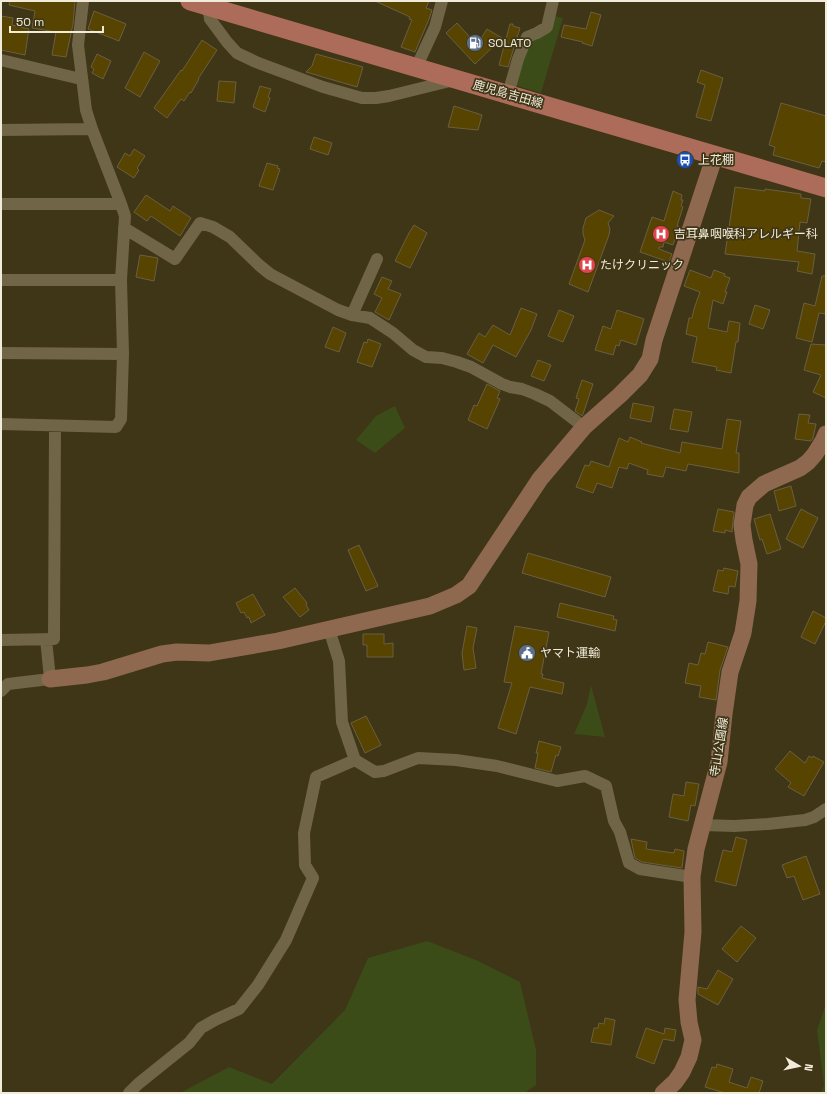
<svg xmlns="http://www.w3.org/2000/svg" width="827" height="1094" font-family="'Space Grotesk','Noto Sans JP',sans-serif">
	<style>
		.green { fill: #3b4c18 }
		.building { fill: #574400; stroke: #6a5f41 }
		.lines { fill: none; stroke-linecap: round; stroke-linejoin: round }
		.street { stroke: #706546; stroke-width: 12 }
		.secondary { stroke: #8e6950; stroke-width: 17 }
		.primary { stroke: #ac6c59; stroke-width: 19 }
		.labels { text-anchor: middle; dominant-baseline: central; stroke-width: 3.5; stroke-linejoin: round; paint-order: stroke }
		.poi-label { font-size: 12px; fill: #f1ebda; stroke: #3f3517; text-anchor: start }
		.street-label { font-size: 12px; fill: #f1ebda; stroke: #3f3517 }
	</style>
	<rect width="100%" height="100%" fill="#3f3517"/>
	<!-- green -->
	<path class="green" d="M555,16L563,18L541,93L514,85L527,39Z
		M395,406L405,428L375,453L356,440L376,416Z
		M591,685L605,737L574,734L587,704Z
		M427,941L476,960L520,982L536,1050V1085L524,1093H180L229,1067L272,1084L345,1010L368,958Z
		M826,1004V1093H821L824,1085L817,1030Z"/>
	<!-- building -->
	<path class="building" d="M10,1H75L73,24L66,57L52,55L56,32L32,28L35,11L9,5Z
		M375,1H429L426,8L432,10L429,19L415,52L401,47L412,20L409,19L410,17Z
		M94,11L126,24L119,41L88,29Z
		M591,12L601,15L592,46L582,43L583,42L561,37L564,25L586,29Z
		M1,16L13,18L12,25L29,29L25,55L1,50Z
		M457,23L477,45L487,29L502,38L475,64L446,33Z
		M510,24H513V26L520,28L508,67L499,65Z
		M202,40L217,50L198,79H199L191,93L190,92L184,101L181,99L167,118L154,108L181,70L182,71Z
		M144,52L160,61L140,97L125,88Z
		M97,54L111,61L103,79L92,73L94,69L91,67Z
		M316,54L363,67L357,87L306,72L312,66Z
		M701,70L723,78L711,121L696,117L705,85L697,82Z
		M219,81L236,82L234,103L217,101Z
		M260,86L271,89L268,97L270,98L265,112L253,107Z
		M781,103L826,116V162L822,161L819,168L773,155L775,147L769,145Z
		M454,106L482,115L478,130L448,127Z
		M314,137L332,143L328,155L310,149Z
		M134,149L145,156L137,168L139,170L134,178L117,167L125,153L130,156Z
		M267,163L278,166L277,168L280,169L273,190L259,186Z
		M735,187L765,191V189L801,194V198L811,199L807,223L800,222L797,251L815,254L812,274L797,271L799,262L725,254Z
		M673,191L682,195L681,200H683L681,206L683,207L677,226H679L673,245L664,242L663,247H659V249L672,254L669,262L640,252L652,217L664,221Z
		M146,195L170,211L173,206L191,218L180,236L151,216L147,221L134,212Z
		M599,210L614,216L608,223L610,229L609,235L588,292L569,284L585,240L583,234V228L586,218Z
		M414,225L427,233L410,268L395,261L409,233Z
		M140,255L158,258L154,281L136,277Z
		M690,270L711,278L714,270L725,274L724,276L730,278L725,292H727L723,304L713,300L708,328L727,332L729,321L740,323L738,342H736L731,373L716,370L717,367L692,362L697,337L686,334L689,318H692L694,309L700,292L684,286Z
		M822,276H826V314L819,313L812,342L796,338L804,303L815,306Z
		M382,277L392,281L388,289L401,294L389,320L375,312L382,298L374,294Z
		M755,305L770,310L763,329L749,324Z
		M521,308L537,314L531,330L516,357L493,345L483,363L467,354L479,333L485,337L493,325L510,335Z
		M559,310L574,316L563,342L548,336Z
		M617,310L644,319L636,345L621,340L619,346L616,345L613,355L595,350L603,326L611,329Z
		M333,327L346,333L339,352L325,347Z
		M368,339L381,344L372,367L357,362L364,342L367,343Z
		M811,344L826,345V398L813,392L821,375L804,370Z
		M538,360L551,365L544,381L531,376Z
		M582,380L593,384L583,414L582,416L575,411L579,399L576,398Z
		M487,384L500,391L497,398L500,399L487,429L468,420L474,405L477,406Z
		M633,403L654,407L651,422L630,418Z
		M674,409L692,412L688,432L670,429Z
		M799,414L810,415L808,423L816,424L813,438L811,441L795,439Z
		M727,419L741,421L736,453H739V473L688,464L686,471L666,467L663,477L647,474L648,470L629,463L627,469L619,467L612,488L597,483L593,493L576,487L585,465L589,466L591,461L609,467L619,438L628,442L630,437L642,442L641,443L680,453L682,442L722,449Z
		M791,486L796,506L779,511L774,491Z
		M718,509L734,512L732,532L725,530V533L713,531Z
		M801,509L818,518L803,548L786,539Z
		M770,514L781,549L767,554L762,539L760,540L754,519Z
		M359,545L378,586L366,591L348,550Z
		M528,553L611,577L605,597L522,573Z
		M724,568L738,571L735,587L729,586L728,594L713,591L718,570L723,571Z
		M295,588L307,603L306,605L309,610L300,617L283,597Z
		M253,594L265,615L251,623L249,617L247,618L244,612L241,613L236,603Z
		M560,603L614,616L613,619L617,620L615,631L557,617Z
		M813,611L826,618V621L815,644L801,637Z
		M467,626L477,628L473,648L476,668L464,670L462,653Z
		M515,626L549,632L541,674H543L542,678L564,683L562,694L530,687L516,734L498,728L512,683L504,682Z
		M363,634H384V644L393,643V657H367V645H363Z
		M708,642L728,647L720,670L716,700L699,697L701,686L685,683L689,663L698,665L701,653L705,654Z
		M366,716L381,745L365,753L351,723Z
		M539,741L561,747L558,756L556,755L551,772L535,768L538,753H536Z
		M790,751L805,763L809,756L812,758L813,756L824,762L804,796L788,787L791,783L775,769Z
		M686,782L699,784L695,806L691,805L688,821L669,817L673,794L684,796Z
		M736,837L747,840L736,886L715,881L723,850L732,852Z
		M631,839L647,842L646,849L674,853L675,849L684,851L682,868L642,862L635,858Z
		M806,856L820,894L803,900L794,876L787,878L782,865Z
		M741,926L756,938L737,962L722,949Z
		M718,970L733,979L718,1005L698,994V987L707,989Z
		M605,1018L615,1020L611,1045L591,1042L594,1028H598L599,1023L604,1024Z
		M646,1028L664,1034L665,1028L676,1030L674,1041L663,1039L654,1064L636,1057Z
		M717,1064L733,1069L729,1082L747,1088L751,1077L763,1081L759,1093H725L705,1087L712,1067L716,1068Z"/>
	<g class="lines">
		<!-- street -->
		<path class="street" d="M208,6L210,19L227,42L237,53L256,62L323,87L362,98H376L389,96L454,80
			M1,60L81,79
			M416,68L435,27L442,1
			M508,94L518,59L527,37L537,33L547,27L553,1
			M1,130L92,129
			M1,204H121
			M124,228L175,259L200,223L213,227L230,237L259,265L270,274L338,310L352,315L370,318L393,333L413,350L426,357L442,358L457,362L471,367L502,384L510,387L522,389L535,394L550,401L584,427
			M1,280H121
			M352,315L377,259
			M1,353L123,354
			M1,424L116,427L121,419L123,354L121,280L125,216L121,204L92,129L86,110L78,45L83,1
			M329,629L339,661L342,722L355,760
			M1,640L54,639L55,426
			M1,691L8,684L50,679L46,639
			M703,825L734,826L768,824L805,820L814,817L826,809
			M129,1093L138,1084L189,1043L201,1028L215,1020L239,1009L258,985L286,940L313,878L305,865L304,833L316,777L355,760L375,772L384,771L418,758L456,760L497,766L557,781L585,776L606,786L614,821L620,832L629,863L640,869L692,877"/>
		<!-- secondary -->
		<path class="secondary" d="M50,679L87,675L103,672L162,654L177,652L209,653L278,641L430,606L456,595L469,586L540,479L584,427L620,395L640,375L650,359L654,340L715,155
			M663,1093L675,1082L682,1072L689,1057L693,1040L689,1022L687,1000L693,932L692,877L696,849L719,762L724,714L730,672L743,633L748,601L749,564L744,540L742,525L745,505L749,497L764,484L800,468L808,462L815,454L823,441L826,434"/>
		<!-- primary -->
		<path class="primary" d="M190,1L826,188"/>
	</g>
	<!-- icons -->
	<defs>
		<g id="fuel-disc" transform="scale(0.9)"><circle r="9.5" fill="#5c6f8a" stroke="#3f3517"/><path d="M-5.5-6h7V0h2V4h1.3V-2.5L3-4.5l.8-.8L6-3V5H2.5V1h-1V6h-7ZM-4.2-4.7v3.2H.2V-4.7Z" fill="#fff"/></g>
		<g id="bus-disc" transform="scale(0.9)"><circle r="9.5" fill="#1a4fb4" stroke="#3f3517"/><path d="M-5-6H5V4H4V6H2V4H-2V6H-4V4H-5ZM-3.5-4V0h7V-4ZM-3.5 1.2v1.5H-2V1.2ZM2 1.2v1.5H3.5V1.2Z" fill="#fff"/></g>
		<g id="hospital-disc" transform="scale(0.9)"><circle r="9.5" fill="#e0444e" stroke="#3f3517"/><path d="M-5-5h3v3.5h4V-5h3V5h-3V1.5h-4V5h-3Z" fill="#fff"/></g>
		<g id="civic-disc" transform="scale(0.9)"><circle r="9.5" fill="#5c6f8a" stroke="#3f3517"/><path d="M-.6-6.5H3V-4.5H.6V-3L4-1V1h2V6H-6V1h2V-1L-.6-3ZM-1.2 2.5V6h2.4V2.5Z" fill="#fff"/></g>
	</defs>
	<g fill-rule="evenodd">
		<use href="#fuel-disc" x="475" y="43"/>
		<use href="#bus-disc" x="685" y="160"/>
		<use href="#hospital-disc" x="661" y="234"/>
		<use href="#hospital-disc" x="587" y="265"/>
		<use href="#civic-disc" x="527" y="653"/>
	</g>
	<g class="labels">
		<!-- poi labels -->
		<g class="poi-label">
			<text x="488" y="43">SOLATO</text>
			<text x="698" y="160">上花棚</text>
			<text x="674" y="234">吉耳鼻咽喉科アレルギー科</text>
			<text x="600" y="265">たけクリニック</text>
			<text x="540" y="653">ヤマト運輸</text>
		</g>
		<!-- street labels -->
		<g class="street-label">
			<text transform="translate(508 94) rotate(16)">鹿児島吉田線</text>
			<text transform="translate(719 747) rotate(-81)">寺山公園線</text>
		</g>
	</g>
	<!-- border -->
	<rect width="827" height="1094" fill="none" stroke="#f1ebda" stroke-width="4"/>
	<!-- north arrow -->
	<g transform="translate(799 1066) rotate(99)" stroke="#3f3517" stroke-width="3" paint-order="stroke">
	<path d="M0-3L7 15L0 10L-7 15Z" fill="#f1ebda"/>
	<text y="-6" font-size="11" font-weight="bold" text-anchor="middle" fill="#f1ebda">N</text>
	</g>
	<!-- scale -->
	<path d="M10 26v6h93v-6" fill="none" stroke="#f1ebda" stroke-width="2"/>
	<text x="16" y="26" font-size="12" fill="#f1ebda" stroke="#3f3517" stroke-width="3" paint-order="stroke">50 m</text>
</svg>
